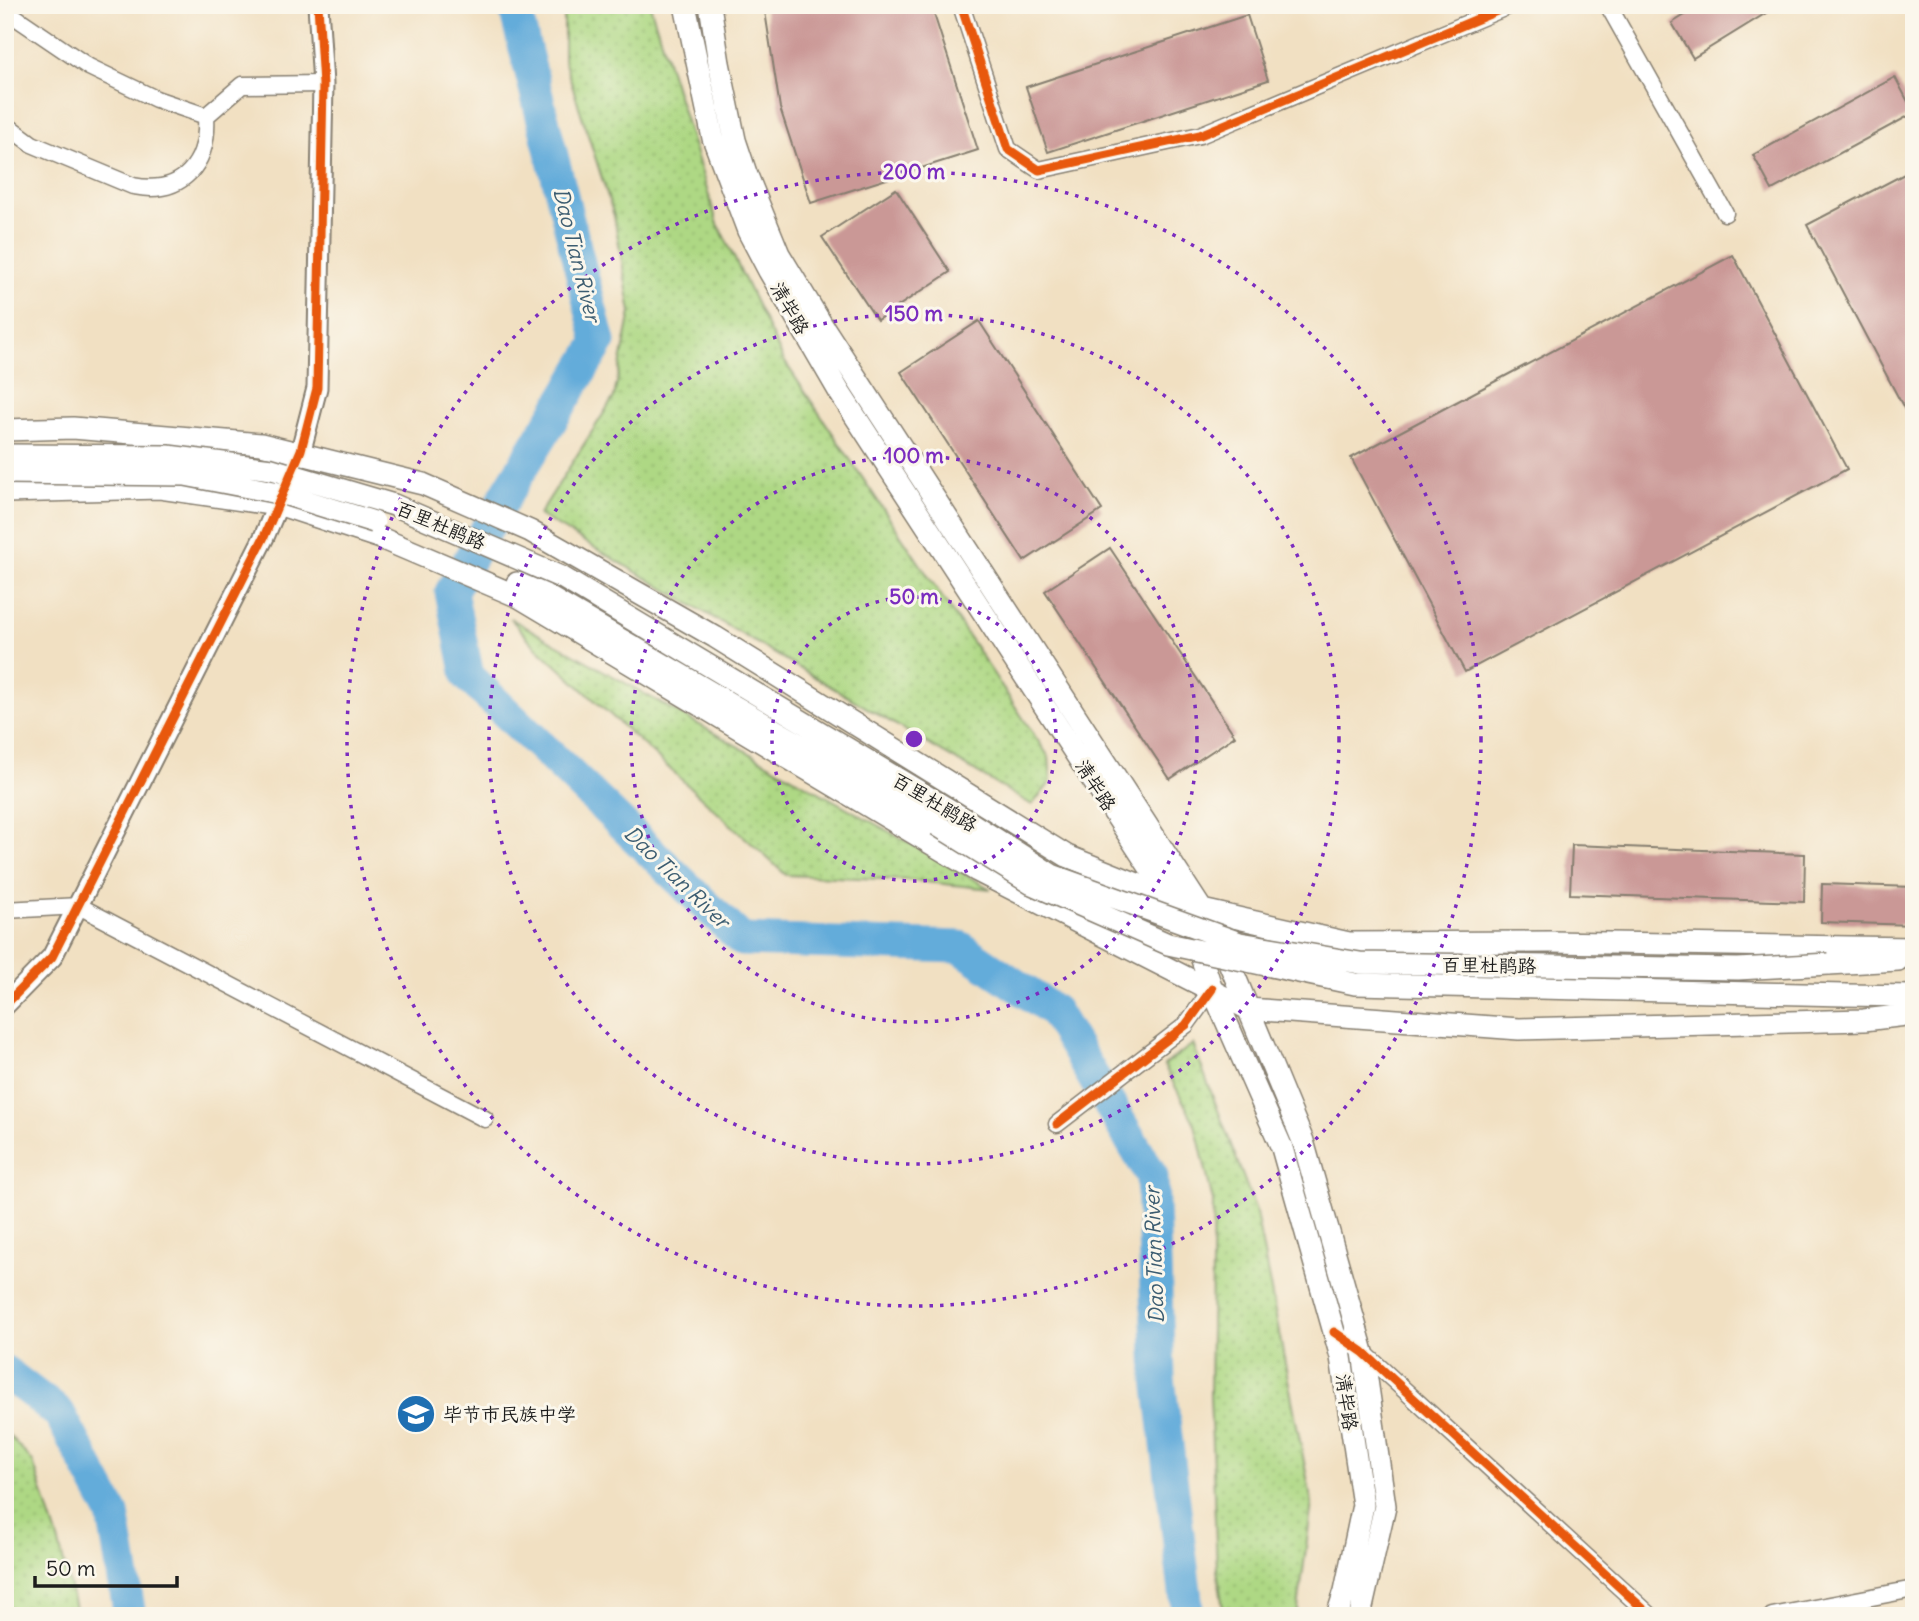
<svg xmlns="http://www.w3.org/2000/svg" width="1919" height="1621" font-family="Delius,'LXGW WenKai TC',sans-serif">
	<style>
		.park { fill: url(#park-dots); stroke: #657a50; stroke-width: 2 }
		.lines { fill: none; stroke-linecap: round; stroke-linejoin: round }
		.river { stroke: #63acda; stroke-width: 33 }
		.building { fill: #ca9896 }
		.minor-casing { stroke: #867e6f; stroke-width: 19 }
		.tertiary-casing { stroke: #867e6f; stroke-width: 23 }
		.secondary-casing { stroke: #867e6f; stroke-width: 24 }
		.minor { stroke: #fff; stroke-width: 16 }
		.tertiary { stroke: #fff; stroke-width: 19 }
		.secondary { stroke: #fff; stroke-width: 21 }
		.secondary-bridge-casing { stroke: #867e6f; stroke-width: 24; stroke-linecap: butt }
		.secondary-bridge { stroke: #fff; stroke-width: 21 }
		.cycleway-casing { stroke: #fbf7ec; stroke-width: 13 }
		.cycleway { stroke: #e8590c; stroke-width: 9 }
		.ring { fill: none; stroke: #7b2cbf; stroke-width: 3.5; stroke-dasharray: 3.5 7 }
		.labels { text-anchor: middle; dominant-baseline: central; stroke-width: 6; stroke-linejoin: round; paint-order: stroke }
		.street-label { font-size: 19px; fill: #1c1c1c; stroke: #fbf7ec }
		.poi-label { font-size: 19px; fill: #1c1c1c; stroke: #fbf7ec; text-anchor: start }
		.water-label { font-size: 21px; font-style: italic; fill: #3c5d71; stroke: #fbf7ec }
		.centre { fill: #7b2cbf; stroke: #fbf7ec; stroke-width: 3.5 }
		.ring-label { font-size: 21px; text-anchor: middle; font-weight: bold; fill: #7b2cbf; stroke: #fbf7ec; stroke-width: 6; stroke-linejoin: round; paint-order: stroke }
	</style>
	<defs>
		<pattern id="park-dots" width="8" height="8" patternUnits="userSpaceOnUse" patternTransform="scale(1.75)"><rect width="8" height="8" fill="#aed884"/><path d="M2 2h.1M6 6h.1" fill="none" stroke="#95b971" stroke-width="1.8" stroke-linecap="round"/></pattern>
	</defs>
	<rect width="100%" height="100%" fill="#fbf7ec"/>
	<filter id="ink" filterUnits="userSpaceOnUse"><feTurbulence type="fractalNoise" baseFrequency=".0143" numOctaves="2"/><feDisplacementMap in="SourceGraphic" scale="14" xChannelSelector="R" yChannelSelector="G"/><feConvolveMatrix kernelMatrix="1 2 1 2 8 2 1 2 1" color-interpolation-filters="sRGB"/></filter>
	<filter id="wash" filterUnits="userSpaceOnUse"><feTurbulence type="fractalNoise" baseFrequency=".00686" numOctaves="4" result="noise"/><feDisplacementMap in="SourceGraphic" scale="28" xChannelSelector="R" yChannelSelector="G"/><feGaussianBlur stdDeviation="1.57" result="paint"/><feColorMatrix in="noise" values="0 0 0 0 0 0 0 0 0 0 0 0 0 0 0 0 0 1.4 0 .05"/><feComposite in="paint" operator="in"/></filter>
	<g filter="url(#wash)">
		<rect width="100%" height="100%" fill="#f1e0c2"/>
		<!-- park -->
		<path class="park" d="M564,5H650L717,222L783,359L1049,757L1051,782L1032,805L539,515L614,397L631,312L614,216L564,60Z
			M510,618L991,889L907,880L786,875L534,645Z
			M1193,1044L1255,1208L1312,1503L1297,1616H1224L1217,1569L1210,1395L1213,1201L1195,1124L1164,1065Z
			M5,1431L33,1462L59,1543L77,1616H5Z"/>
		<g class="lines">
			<!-- river -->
			<path class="river" d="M514,5L599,342L507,493L451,592L468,676L742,940L960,947L1054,1011L1152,1176L1159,1379L1188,1616
				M5,1372L59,1413L113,1514L130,1616"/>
		</g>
		<g id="blocks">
			<!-- building -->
			<path class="building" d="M764,5H931L978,150L811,203L780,108Z
				M1701,5H1779L1693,58L1672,23Z
				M1247,15L1268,80L1048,152L1026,87Z
				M1895,77L1914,113L1772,190L1753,155Z
				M1914,169V427L1807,225Z
				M896,189L950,272L877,320L822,237Z
				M1733,255L1847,469L1465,672L1351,458Z
				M979,321L1102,510L1024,561L901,372Z
				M1110,548L1235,736L1170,779L1045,591Z
				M1572,845L1805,854L1804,902L1570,894Z
				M1822,884L1914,887V925L1821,922Z"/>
		</g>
	</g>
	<g filter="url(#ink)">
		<use href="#blocks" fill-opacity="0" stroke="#867e6f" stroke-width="2"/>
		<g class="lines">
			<!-- minor casing -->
			<g class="minor-casing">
				<path id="minor" d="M961,5L1008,149L1039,170L1200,135L1511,5
					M1608,5L1725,213
					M5,10L89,67L156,99L206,116L242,85L323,84
					M5,124L32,144L133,186C183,196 209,163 206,116
					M5,910L79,906L485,1119
					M1057,1124L1186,1025L1212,989
					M1334,1332L1363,1352L1651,1616
					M1772,1616L1914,1589"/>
			</g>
			<!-- tertiary casing -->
			<g class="tertiary-casing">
				<path id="tertiary" d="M5,1005L52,957L264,537L301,450L317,388L323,84L318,5"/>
			</g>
			<!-- secondary casing -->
			<g class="secondary-casing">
				<path id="secondary" d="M685,5L713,138L748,231L769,271L840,393L1169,897
					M710,5L719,63L735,140L746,173L779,254L822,325L1202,910
					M5,430L73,428L261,444L423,484L530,531L715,637L1067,856L1202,910L1349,943L1550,942L1914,948
					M5,492L160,488L284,506L378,537L519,597L977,871L1248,1009L1519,1029L1864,1020L1914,1014
					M394,505L563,578L963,818
					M517,583L545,595L937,825
					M1194,936L1212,989L1282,1148L1341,1357L1363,1505L1345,1591L1337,1616
					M1221,943L1303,1141L1363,1352L1385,1506L1360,1616
					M1829,964L1898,960
					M1844,995L1914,996"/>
			</g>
			<!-- minor -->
			<use href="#minor" class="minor"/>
			<!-- tertiary -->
			<use href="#tertiary" class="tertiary"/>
			<!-- secondary -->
			<use href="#secondary" class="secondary"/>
			<!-- secondary-bridge casing -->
			<g class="secondary-bridge-casing">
				<path id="secondary-bridge" d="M5,455L168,456L272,469L394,505
					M5,473L185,475L284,494L374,522
					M963,818L1052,875L1240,943L1360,963L1738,969L1829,964
					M937,825L1032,884L1168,944L1355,984L1844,995"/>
			</g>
			<!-- secondary-bridge -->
			<use href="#secondary-bridge" class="secondary-bridge"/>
			<!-- cycleway casing -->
			<g class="cycleway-casing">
				<path id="cycleway" d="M961,5L1008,149L1039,170L1200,135L1511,5
					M5,1005L52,957L264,537L301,450L317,388L323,84L318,5
					M1057,1124L1186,1025L1212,989
					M1334,1332L1363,1352L1651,1616"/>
			</g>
			<!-- cycleway -->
			<use href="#cycleway" class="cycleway"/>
		</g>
	</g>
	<!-- distance rings -->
	<g class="ring">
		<circle cx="914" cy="739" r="142"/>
		<circle cx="914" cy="739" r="283"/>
		<circle cx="914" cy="739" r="425"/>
		<circle cx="914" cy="739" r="567"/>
	</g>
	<!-- icons -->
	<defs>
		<g id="school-disc" transform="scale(2.0125)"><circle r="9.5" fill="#1f6fb2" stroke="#fbf7ec"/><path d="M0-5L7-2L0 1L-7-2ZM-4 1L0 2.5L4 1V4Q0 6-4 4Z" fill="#fff"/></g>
	</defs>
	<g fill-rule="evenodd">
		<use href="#school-disc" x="416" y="1414"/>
	</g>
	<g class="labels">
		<!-- street labels -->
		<g class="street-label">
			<text transform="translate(790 308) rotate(60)">清毕路</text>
			<text transform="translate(441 525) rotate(23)">百里杜鹃路</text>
			<text transform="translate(1096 785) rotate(57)">清毕路</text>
			<text transform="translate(935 802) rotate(31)">百里杜鹃路</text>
			<text transform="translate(1489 965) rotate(1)">百里杜鹃路</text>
			<text transform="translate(1347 1402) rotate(82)">清毕路</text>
		</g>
		<!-- poi labels -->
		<g class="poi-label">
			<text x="443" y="1414">毕节市民族中学</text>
		</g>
		<!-- water labels -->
		<g class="water-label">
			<text transform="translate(577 255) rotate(76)">Dao Tian River</text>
			<text transform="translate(677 877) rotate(44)">Dao Tian River</text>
			<text transform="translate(1154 1255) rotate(-92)">Dao Tian River</text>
		</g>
	</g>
	<circle cx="914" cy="739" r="10" class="centre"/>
	<g class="ring-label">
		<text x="914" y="179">200 m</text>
		<text x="914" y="321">150 m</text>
		<text x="914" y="463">100 m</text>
		<text x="914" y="604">50 m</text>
	</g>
	<!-- margin -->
	<rect width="1919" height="1621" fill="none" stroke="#fbf7ec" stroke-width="28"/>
	<!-- scale -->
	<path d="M35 1576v10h142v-10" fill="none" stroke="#1c1c1c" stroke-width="3.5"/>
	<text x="46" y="1576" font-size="21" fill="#1c1c1c" stroke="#fbf7ec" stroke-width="5" paint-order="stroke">50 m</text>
</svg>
